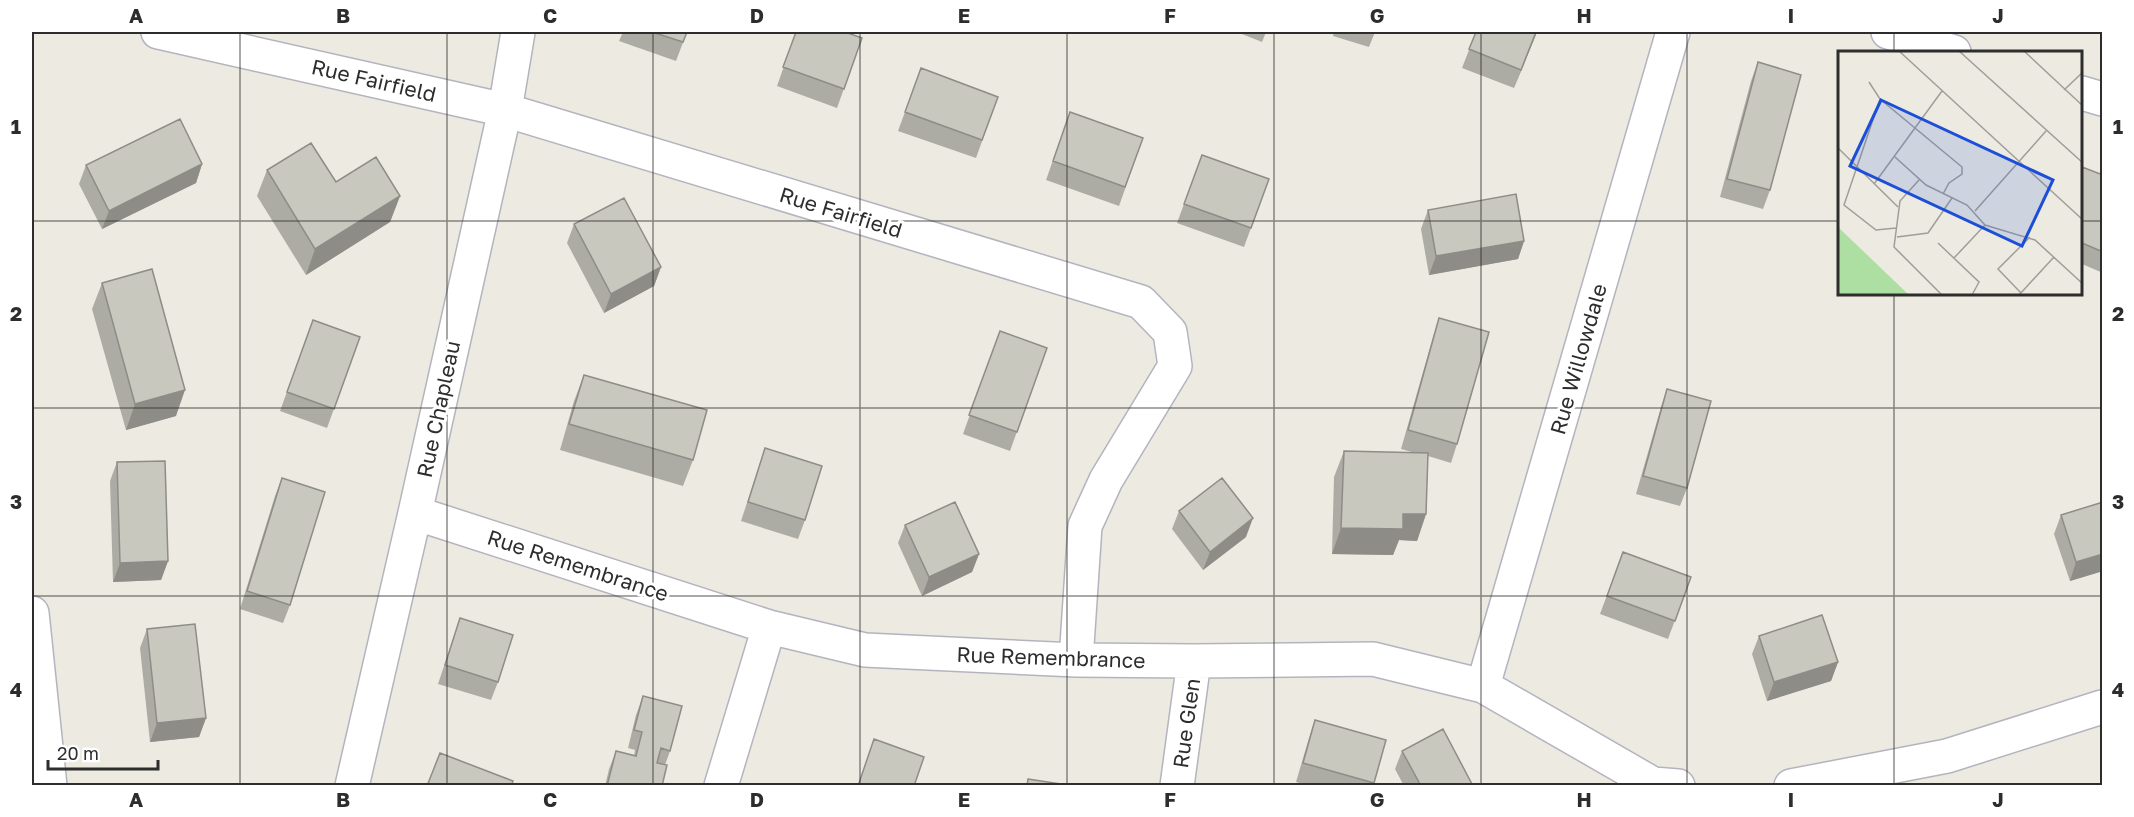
<svg xmlns="http://www.w3.org/2000/svg" width="2134" height="817" font-family="'Golos Text',sans-serif">
	<style>
		.lines { fill: none; stroke-linecap: round; stroke-linejoin: round }
		.minor-casing { stroke: #b4b4bf; stroke-width: 36 }
		.minor { stroke: #fff; stroke-width: 33 }
		.wall { fill: #adaca4 }
		.shaded-wall { fill: #8d8c86 }
		.building { fill: #c9c8bf; stroke: #8d8c86; stroke-width: 1.5 }
		.grid { fill: none; stroke: #2d2d2d; stroke-width: 1.5; stroke-opacity: 0.55 }
		.labels { text-anchor: middle; dominant-baseline: central; stroke-width: 6; stroke-linejoin: round; paint-order: stroke }
		.street-label { font-size: 21px; fill: #2d2d2d; stroke: #fff }
		.inset-road { fill: none; stroke: #a09e99; stroke-width: 1.5 }
		.view { fill: #1d4ed8; fill-opacity: 0.15; stroke: #1d4ed8; stroke-width: 3 }
		.inset-edge { fill: none; stroke: #2d2d2d; stroke-width: 3 }
		.neatline { fill: none; stroke: #2d2d2d; stroke-width: 2 }
		.grid-label { font-size: 20px; text-anchor: middle; font-weight: bold; fill: #2d2d2d }
	</style>
	<rect width="100%" height="100%" fill="#edeae1"/>
	<g class="lines">
		<!-- minor casing -->
		<g class="minor-casing">
			<path id="minor" d="M158,32L505,110L1141,302L1170,332L1175,366L1106,480L1085,526L1076,660
				M1888,32L1954,52
				M2082,93L2102,99
				M415,513L769,627L865,650L1076,660L1194,661L1373,659L1483,686L1653,784L1678,786
				M32,613L50,786
				M1483,686L1673,32
				M352,786L415,513L505,110L518,32
				M721,786L769,627
				M1177,786L1194,661
				M1791,786L1947,756L2102,707"/>
		</g>
		<!-- minor -->
		<use href="#minor" class="minor"/>
	</g>
	<!-- wall -->
	<path class="wall" d="M623,32H687L676,61L619,41Z
		M796,32L862,38L837,108L777,86Z
		M1237,32H1266L1262,42Z
		M1334,32H1375L1369,47L1333,36Z
		M1476,32H1537L1514,88L1462,68Z
		M1758,62L1770,190L1763,209L1720,197L1751,81Z
		M921,68L998,97L976,158L898,131Z
		M1070,112L1143,138L1119,206L1046,180Z
		M1202,155L1269,179L1244,247L1177,223Z
		M202,164L196,183L102,229L79,184L86,165Z
		M2082,167L2103,175V273L2082,264Z
		M267,170L336,182L400,196L390,222L306,275L257,196Z
		M1428,210L1524,241L1518,259L1429,275L1421,229Z
		M574,224L661,267L654,286L604,313L567,243Z
		M102,283L176,416L126,430L92,309Z
		M1439,318L1457,444L1451,463L1428,456L1426,514L1417,541L1399,540L1393,555L1332,554L1334,477L1344,451L1415,453L1401,449L1433,337Z
		M313,320L360,337L327,428L280,411Z
		M1000,331L1047,348L1010,451L963,434Z
		M584,375L693,460L683,486L560,450L574,401Z
		M1667,389L1687,488L1680,506L1636,494L1661,407Z
		M765,448L805,520L798,539L741,521Z
		M117,462L168,561L161,580L113,582L110,481Z
		M282,478L290,605L283,623L240,609L275,496Z
		M2103,502V571L2070,581L2054,534L2061,515Z
		M1179,511L1246,537L1203,570L1172,529Z
		M905,525L979,554L972,572L922,596L898,543Z
		M1623,552L1691,577L1668,639L1600,614Z
		M460,618L498,682L491,700L438,684Z
		M147,629L206,718L199,737L150,742L140,648Z
		M1759,636L1838,662L1831,681L1767,701L1752,654Z
		M643,696L670,751L665,765L662,786H605L609,769L616,751L634,756L635,750L628,748L636,715Z
		M1315,720L1386,740L1373,786H1310L1296,782L1309,738Z
		M1402,751L1473,786H1404L1395,769Z"/>
	<!-- shaded-wall -->
	<path class="shaded-wall" d="M1536,32H1537L1514,88L1521,70Z
		M202,164L196,183L102,229L109,211Z
		M400,196L390,222L306,275L315,249Z
		M1524,241L1518,259L1429,275L1436,256Z
		M661,267L654,286L604,313L611,294Z
		M185,390L176,416L126,430L135,404Z
		M1403,514H1426L1417,541L1399,540L1393,555L1332,554L1341,528Z
		M1253,518L1246,537L1203,570L1210,552Z
		M979,554L972,572L922,596L929,577Z
		M2103,554V571L2070,581L2076,562Z
		M168,561L161,580L113,582L120,563Z
		M1838,662L1831,681L1767,701L1774,682Z
		M206,718L199,737L150,742L157,723Z"/>
	<!-- building -->
	<path class="building" d="M652,32H687L683,42Z
		M796,32H845L862,38L844,89L783,67Z
		M1476,32H1536L1521,70L1469,49Z
		M1758,62L1801,75L1770,190L1727,179Z
		M921,68L998,97L982,140L905,112Z
		M1070,112L1143,138L1125,187L1053,161Z
		M180,119L202,164L109,211L86,165Z
		M311,143L336,182L376,157L400,196L315,249L267,170Z
		M1202,155L1269,179L1251,228L1184,204Z
		M2082,167L2103,175V252L2082,243Z
		M1516,194L1524,241L1436,256L1428,210Z
		M624,198L661,267L611,294L574,224Z
		M152,269L185,390L135,404L102,283Z
		M1439,318L1489,332L1457,444L1408,430Z
		M313,320L360,337L334,409L287,392Z
		M1000,331L1047,348L1017,432L969,415Z
		M584,375L707,410L693,460L569,424Z
		M1667,389L1711,401L1687,488L1643,476Z
		M765,448L822,466L805,520L748,502Z
		M1344,451L1428,453L1426,514H1403V529L1341,528Z
		M165,461L168,561L120,563L117,462Z
		M282,478L325,492L290,605L247,591Z
		M1222,478L1253,518L1210,552L1179,511Z
		M955,502L979,554L929,577L905,525Z
		M2103,502V554L2076,562L2061,515Z
		M1623,552L1691,577L1675,621L1607,596Z
		M1822,615L1838,662L1774,682L1759,636Z
		M460,618L513,635L498,682L445,665Z
		M195,624L206,718L157,723L147,629Z
		M643,696L682,706L670,751L661,748L657,763L667,765L662,786H607L616,751L636,756L642,732L634,730Z
		M1315,720L1386,740L1374,783L1303,763Z
		M1443,729L1473,786H1421L1402,751Z
		M874,739L924,757L914,786H858Z
		M440,753L513,781L511,786H427Z
		M1028,779L1074,786H1027Z"/>
	<!-- grid -->
	<path class="grid" d="M240,32V786M447,32V786M653,32V786M860,32V786M1067,32V786M1274,32V786M1481,32V786M1687,32V786M1894,32V52M32,221H1840M2082,221H2102M1894,294V786M32,408H2102M32,596H2102"/>
	<g class="labels">
		<!-- street labels -->
		<g class="street-label">
			<text transform="translate(374 80) rotate(13)">Rue Fairfield</text>
			<text transform="translate(841 212) rotate(17)">Rue Fairfield</text>
			<text transform="translate(1578 359) rotate(-74)">Rue Willowdale</text>
			<text transform="translate(438 409) rotate(-78)">Rue Chapleau</text>
			<text transform="translate(578 565) rotate(18)">Rue Remembrance</text>
			<text transform="translate(1051 657) rotate(2)">Rue Remembrance</text>
			<text transform="translate(1186 723) rotate(-82)">Rue Glen</text>
		</g>
	</g>
	<!-- overview -->
	<g transform="translate(1838 51)">
		<rect width="244" height="244" fill="#edeae1"/>
		<path d="M0,176L71,244H0Z" fill="#acdfa1"/>
		<path class="inset-road" d="M61,0L245,169M121,0L245,112M186,0L245,55M31,31L42,48L124,116V123L111,132L105,143M226,39L245,21M42,48L6,154L38,179L58,177M0,97L60,156M57,106L88,134L129,154L147,174L197,189L245,233M81,129L62,150L56,196L104,244M36,133L104,40M137,160L208,80M59,186L90,182L114,147M100,192L141,231L134,244M116,207L147,174M183,242L160,218L192,186M181,244L216,206"/>
		<path class="view" d="M43,49L215,129L184,195L12,115Z"/>
		<rect width="244" height="244" class="inset-edge"/>
	</g>
	<!-- border -->
	<rect width="2134" height="817" fill="none" stroke="#ffffff" stroke-width="66"/>
	<!-- scale -->
	<path d="M48 760v9h110v-9" fill="none" stroke="#2d2d2d" stroke-width="3"/>
	<text x="57" y="760" font-size="18" fill="#2d2d2d" stroke="#ffffff" stroke-width="4.5" paint-order="stroke">20 m</text>
	<rect x="33" y="33" width="2068" height="751" class="neatline"/>
	<g class="grid-label">
		<text x="136" y="23">A</text>
		<text x="343" y="23">B</text>
		<text x="550" y="23">C</text>
		<text x="757" y="23">D</text>
		<text x="964" y="23">E</text>
		<text x="1170" y="23">F</text>
		<text x="1377" y="23">G</text>
		<text x="1584" y="23">H</text>
		<text x="1791" y="23">I</text>
		<text x="1998" y="23">J</text>
		<text x="16" y="134">1</text>
		<text x="2118" y="134">1</text>
		<text x="16" y="321">2</text>
		<text x="2118" y="321">2</text>
		<text x="16" y="509">3</text>
		<text x="2118" y="509">3</text>
		<text x="16" y="697">4</text>
		<text x="2118" y="697">4</text>
		<text x="136" y="807">A</text>
		<text x="343" y="807">B</text>
		<text x="550" y="807">C</text>
		<text x="757" y="807">D</text>
		<text x="964" y="807">E</text>
		<text x="1170" y="807">F</text>
		<text x="1377" y="807">G</text>
		<text x="1584" y="807">H</text>
		<text x="1791" y="807">I</text>
		<text x="1998" y="807">J</text>
	</g>
</svg>
